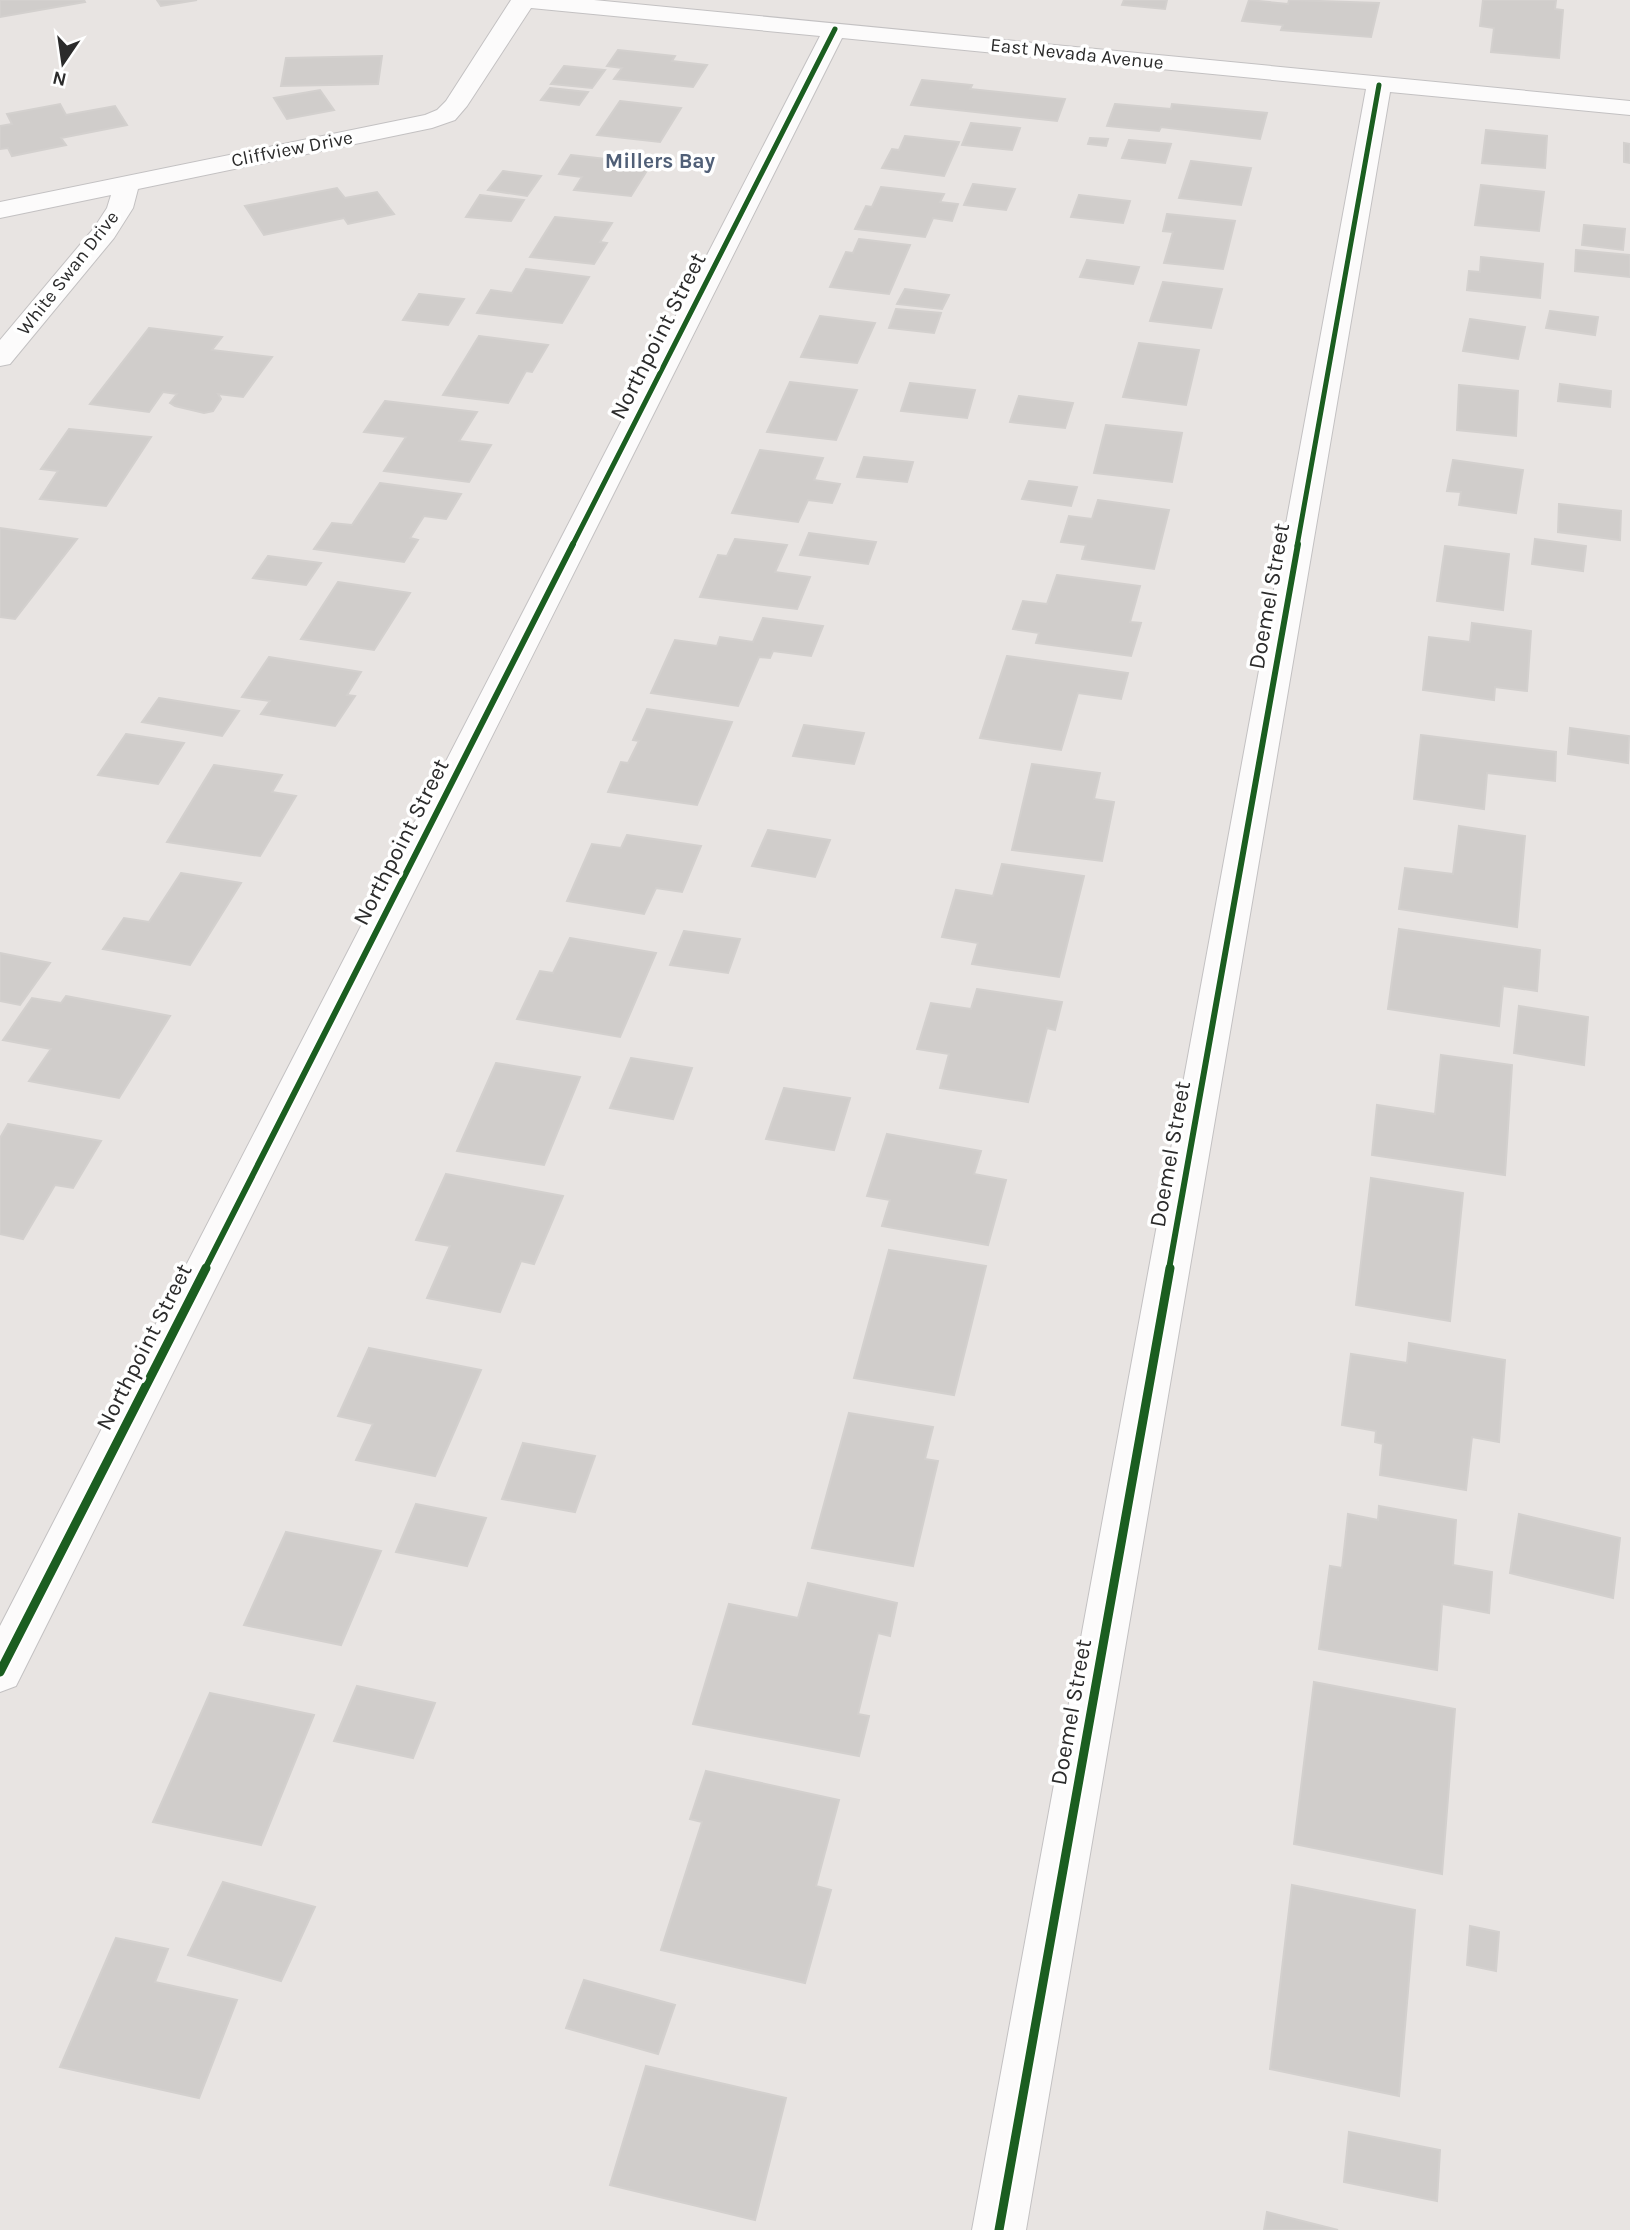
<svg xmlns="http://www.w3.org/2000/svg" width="1630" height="2230" font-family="Karla,sans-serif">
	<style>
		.building { fill: #d0cdcb; stroke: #d3d0ce; stroke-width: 2 }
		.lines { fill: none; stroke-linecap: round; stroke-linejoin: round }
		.minor-casing { stroke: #c3c1c2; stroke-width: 2 }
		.minor { fill: #fcfbfb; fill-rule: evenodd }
		.cycleway-far2-casing { stroke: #fff; stroke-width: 8 }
		.cycleway-far1-casing { stroke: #fff; stroke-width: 10 }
		.cycleway-casing { stroke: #fff; stroke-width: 13 }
		.cycleway-far2 { stroke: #1b5e20; stroke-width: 5 }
		.cycleway-far1 { stroke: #1b5e20; stroke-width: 6 }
		.cycleway { stroke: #1b5e20; stroke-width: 9 }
		.labels { text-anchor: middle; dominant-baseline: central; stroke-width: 7; stroke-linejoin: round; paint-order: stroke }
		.far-street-label { font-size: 19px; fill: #2b2b2b; stroke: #fff }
		.far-neighbourhood-label { font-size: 21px; font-weight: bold; fill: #505f77; stroke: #fff }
		.street-label { font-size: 23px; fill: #2b2b2b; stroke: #fff }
	</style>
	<rect width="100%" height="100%" fill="#e8e4e2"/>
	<!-- building -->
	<path class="building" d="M0,0H84L85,2L0,17Z
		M157,0H197L161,6Z
		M1124,0H1167L1165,9L1122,5Z
		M1249,0L1288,4L1289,0L1379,3L1371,37L1281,30L1283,25L1242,21Z
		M1483,0H1556L1555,9L1563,10L1559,58L1491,52L1494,28L1480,26Z
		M618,50L675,56L672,61L707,65L693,87L614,79L622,68L607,66Z
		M382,56L378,84L281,86L286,58Z
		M564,66L605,70L592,88L551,84Z
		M922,80L972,85L970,89L1065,99L1057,121L911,105Z
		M550,88L588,92L579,105L541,100Z
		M320,90L334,110L287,119L274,98Z
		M620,101L681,108L660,142L597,135Z
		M60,104L66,115L115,106L127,125L61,138L66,145L12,156L8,148L0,149V126L12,124L7,114Z
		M1115,104L1171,109L1172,104L1267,113L1260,139L1161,127L1159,131L1107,126Z
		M971,123L1020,128L1012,150L962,145Z
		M1486,130L1547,136L1545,168L1482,163Z
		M905,136L959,142L944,176L882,168L892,149L899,150Z
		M1090,138L1108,139L1106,146L1088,144Z
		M1129,140L1171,144L1165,163L1122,158Z
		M1624,143L1630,144V163L1624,162Z
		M571,155L651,164L631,196L574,190L582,177L559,174Z
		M1191,161L1251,168L1241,205L1179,198Z
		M503,171L541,176L527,196L488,190Z
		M973,184L1015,189L1006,210L964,205Z
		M1481,185L1544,192L1539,231L1475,225Z
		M881,187L944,194L940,202L958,204L952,221L933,218L925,237L855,229L866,206L872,207Z
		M337,188L345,198L377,192L394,214L348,224L344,218L264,235L245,206Z
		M480,195L524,200L511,221L466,217Z
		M1079,195L1130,201L1123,223L1071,217Z
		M1167,214L1235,221L1223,269L1164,263L1173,232L1163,231Z
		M555,217L612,223L600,242L607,243L594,264L530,257Z
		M1584,225L1625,229L1623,250L1582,245Z
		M859,239L910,245L889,294L830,287L846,252L853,253Z
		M1576,250L1630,255V277L1575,271Z
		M1481,257L1543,264L1540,298L1467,290L1469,271L1480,272Z
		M1087,260L1139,267L1133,284L1080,277Z
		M526,269L589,277L562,323L477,313L491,290L512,293Z
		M1163,282L1222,289L1211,328L1150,321Z
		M905,289L949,295L942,309L897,304Z
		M419,294L464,299L448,325L403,320Z
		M896,309L941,313L934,333L889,328Z
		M1550,311L1598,317L1595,335L1546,328Z
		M820,316L875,323L857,363L801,357Z
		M1470,319L1525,327L1518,359L1463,351Z
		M149,328L222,337L212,350L272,357L243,397L218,394L221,399L213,411L204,413L175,406L170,403L177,394L163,392L149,412L90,404Z
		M479,336L548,345L532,372L526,371L508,403L443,395Z
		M1139,343L1199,350L1186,405L1123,397Z
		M790,382L857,390L836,440L767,432Z
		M910,383L975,390L967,418L901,411Z
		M1560,384L1611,391L1610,407L1558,401Z
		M1459,385L1518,391L1516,436L1457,430Z
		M1019,396L1073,403L1065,428L1010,422Z
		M385,401L477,412L459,441L491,445L469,482L384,471L406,437L364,432Z
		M1106,425L1182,433L1172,482L1094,473Z
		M69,429L151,437L106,506L40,499L58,471L41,469Z
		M760,450L823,458L814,480L840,484L832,503L808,500L798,522L732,513Z
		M864,457L913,462L907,482L857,477Z
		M1453,460L1523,470L1516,513L1459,505L1461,492L1447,491Z
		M1029,481L1077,487L1071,506L1022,499Z
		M380,483L461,494L446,519L424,516L410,538L418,540L404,562L314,549L332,523L352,525Z
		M1098,500L1169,510L1154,569L1082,559L1086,545L1061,542L1069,516L1092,519Z
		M1559,504L1621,511L1620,540L1558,532Z
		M0,528L77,539L15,619L0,617Z
		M809,533L876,542L868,564L800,555Z
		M735,539L787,545L775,572L810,577L797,609L700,597L718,555L727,556Z
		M1535,539L1586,546L1583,571L1532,564Z
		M1445,546L1509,554L1503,610L1437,601Z
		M268,556L321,563L306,585L253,578Z
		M1057,575L1140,586L1130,622L1141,623L1131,656L1036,643L1039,633L1013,629L1023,601L1047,604Z
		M338,582L410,593L374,650L301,639Z
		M763,618L823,626L811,656L773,651L770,658L759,657L738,706L651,693L675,640L717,646L720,637L753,642Z
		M1472,623L1531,631L1527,691L1495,687L1494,700L1423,690L1429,637L1470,642Z
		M1007,656L1128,673L1121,699L1078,693L1061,750L980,738Z
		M269,657L361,672L347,695L355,696L335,726L261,714L270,701L242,697Z
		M159,698L239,711L222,736L142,722Z
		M647,709L732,722L697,805L608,792L621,762L628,763L639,741L633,740Z
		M804,725L864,733L854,764L793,756Z
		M1570,728L1629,736L1628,763L1568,754Z
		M126,734L184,743L158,784L98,775Z
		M1421,735L1556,752L1555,781L1487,773L1484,809L1414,799Z
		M1032,764L1100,773L1094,799L1114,802L1102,861L1012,850Z
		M214,765L282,775L272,792L296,796L260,856L167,842Z
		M1459,826L1525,836L1517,927L1399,909L1405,868L1453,874Z
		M768,830L830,840L815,877L752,866Z
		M627,835L701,846L682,892L656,888L644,914L567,901L592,844L621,848Z
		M1002,864L1084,876L1059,977L972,964L978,943L942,937L956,890L993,896Z
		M181,873L241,883L190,965L103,949L124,918L149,922Z
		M1399,929L1540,950L1537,991L1503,986L1499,1026L1388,1009Z
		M684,931L740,939L728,973L670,965Z
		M570,938L656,953L620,1037L517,1019L540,971L553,973Z
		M0,953L50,963L20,1005L0,1001Z
		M977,989L1062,1002L1055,1030L1047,1028L1028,1102L940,1088L949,1054L917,1049L931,1003L971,1009Z
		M66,996L170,1016L119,1098L29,1081L51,1049L3,1040L32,998L61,1003Z
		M1519,1006L1588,1017L1584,1065L1514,1053Z
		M1441,1055L1512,1065L1505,1175L1372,1155L1377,1105L1435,1114Z
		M631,1058L692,1068L673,1119L610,1108Z
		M496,1063L580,1077L544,1165L457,1151Z
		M784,1088L850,1098L834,1150L766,1139Z
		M8,1124L101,1141L73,1188L55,1185L23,1239L0,1234V1138Z
		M887,1134L981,1151L974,1174L1006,1180L988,1245L882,1226L890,1200L867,1196Z
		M446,1174L563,1196L534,1264L521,1261L500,1312L427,1298L450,1246L416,1240Z
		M1371,1178L1463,1193L1450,1321L1356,1305Z
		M889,1250L986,1266L954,1395L854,1378Z
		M1409,1343L1505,1360L1499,1442L1472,1437L1466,1490L1380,1475L1383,1444L1375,1442L1376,1431L1342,1425L1351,1354L1407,1363Z
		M369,1348L481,1370L435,1476L356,1460L373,1424L338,1416Z
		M849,1413L933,1427L925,1459L938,1461L913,1566L812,1548Z
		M523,1443L595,1456L575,1512L502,1499Z
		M416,1504L486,1518L467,1566L396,1552Z
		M1379,1506L1456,1520L1453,1565L1492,1572L1489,1613L1442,1604L1437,1670L1319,1649L1330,1566L1342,1568L1348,1514L1378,1520Z
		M1519,1514L1620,1538L1613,1598L1510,1573Z
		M286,1532L381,1551L341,1645L244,1625Z
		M808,1583L897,1603L890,1636L878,1633L858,1714L869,1716L859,1756L693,1724L729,1604L798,1618Z
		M1314,1682L1455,1709L1442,1874L1294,1844Z
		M357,1686L435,1703L413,1758L334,1741Z
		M210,1693L314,1715L261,1845L153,1822Z
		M706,1771L839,1800L816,1886L831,1890L805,1983L661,1950L702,1822L690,1819Z
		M223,1882L315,1907L281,1981L188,1955Z
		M1292,1885L1415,1910L1399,2096L1270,2069Z
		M1470,1926L1499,1932L1496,1971L1467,1965Z
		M116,1938L168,1949L155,1982L237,2000L199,2098L60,2067Z
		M584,1980L675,2005L658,2054L566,2028Z
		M646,2066L786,2098L755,2220L610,2185Z
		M1349,2132L1440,2150L1437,2201L1344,2182Z
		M1267,2212L1338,2230H1264Z"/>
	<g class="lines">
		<!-- minor casing -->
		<g class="minor-casing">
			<path id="minor" d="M511,0H594L1630,101V115L1390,92L1026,2230H972L1366,89L842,38L16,1686L0,1692V1626L820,36L531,8L467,106L455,120L432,128L138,189L133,208L114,238L10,364L0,366V340L94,228L107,208L111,195L0,218V202L425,115L437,110L446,101Z"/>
		</g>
		<!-- minor -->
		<use href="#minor" class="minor"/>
		<!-- cycleway-far2 casing -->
		<g class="cycleway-far2-casing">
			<path id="cycleway-far2" d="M572,546L835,29
				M1297,546L1379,85"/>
		</g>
		<!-- cycleway-far1 casing -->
		<g class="cycleway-far1-casing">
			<path id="cycleway-far1" d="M205,1269L573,544
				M1169,1269L1298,544"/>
		</g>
		<!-- cycleway casing -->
		<g class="cycleway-casing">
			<path id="cycleway" d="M0,1672L206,1268
				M999,2230L1170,1268"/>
		</g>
		<!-- cycleway-far2 -->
		<use href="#cycleway-far2" class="cycleway-far2"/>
		<!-- cycleway-far1 -->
		<use href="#cycleway-far1" class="cycleway-far1"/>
		<!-- cycleway -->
		<use href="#cycleway" class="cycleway"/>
	</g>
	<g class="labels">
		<!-- far-street labels -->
		<g class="far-street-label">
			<text transform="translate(1077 54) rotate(6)">East Nevada Avenue</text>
			<text transform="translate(292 149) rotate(-11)">Cliffview Drive</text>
			<text transform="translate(68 273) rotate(-52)">White Swan Drive</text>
		</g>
		<!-- far-neighbourhood labels -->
		<g class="far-neighbourhood-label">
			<text x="660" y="161">Millers Bay</text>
		</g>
		<!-- street labels -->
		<g class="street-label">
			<text transform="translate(658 336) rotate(-63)">Northpoint Street</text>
			<text transform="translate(1269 596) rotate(-80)">Doemel Street</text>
			<text transform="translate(401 842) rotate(-63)">Northpoint Street</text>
			<text transform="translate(1170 1154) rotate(-80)">Doemel Street</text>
			<text transform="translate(144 1347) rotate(-63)">Northpoint Street</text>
			<text transform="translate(1071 1712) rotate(-80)">Doemel Street</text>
		</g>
	</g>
	<!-- north arrow -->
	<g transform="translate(63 63) rotate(193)" stroke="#ffffff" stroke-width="5" paint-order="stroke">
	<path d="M0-5L12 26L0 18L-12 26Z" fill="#2b2b2b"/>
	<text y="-10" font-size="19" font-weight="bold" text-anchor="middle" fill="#2b2b2b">N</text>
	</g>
</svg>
